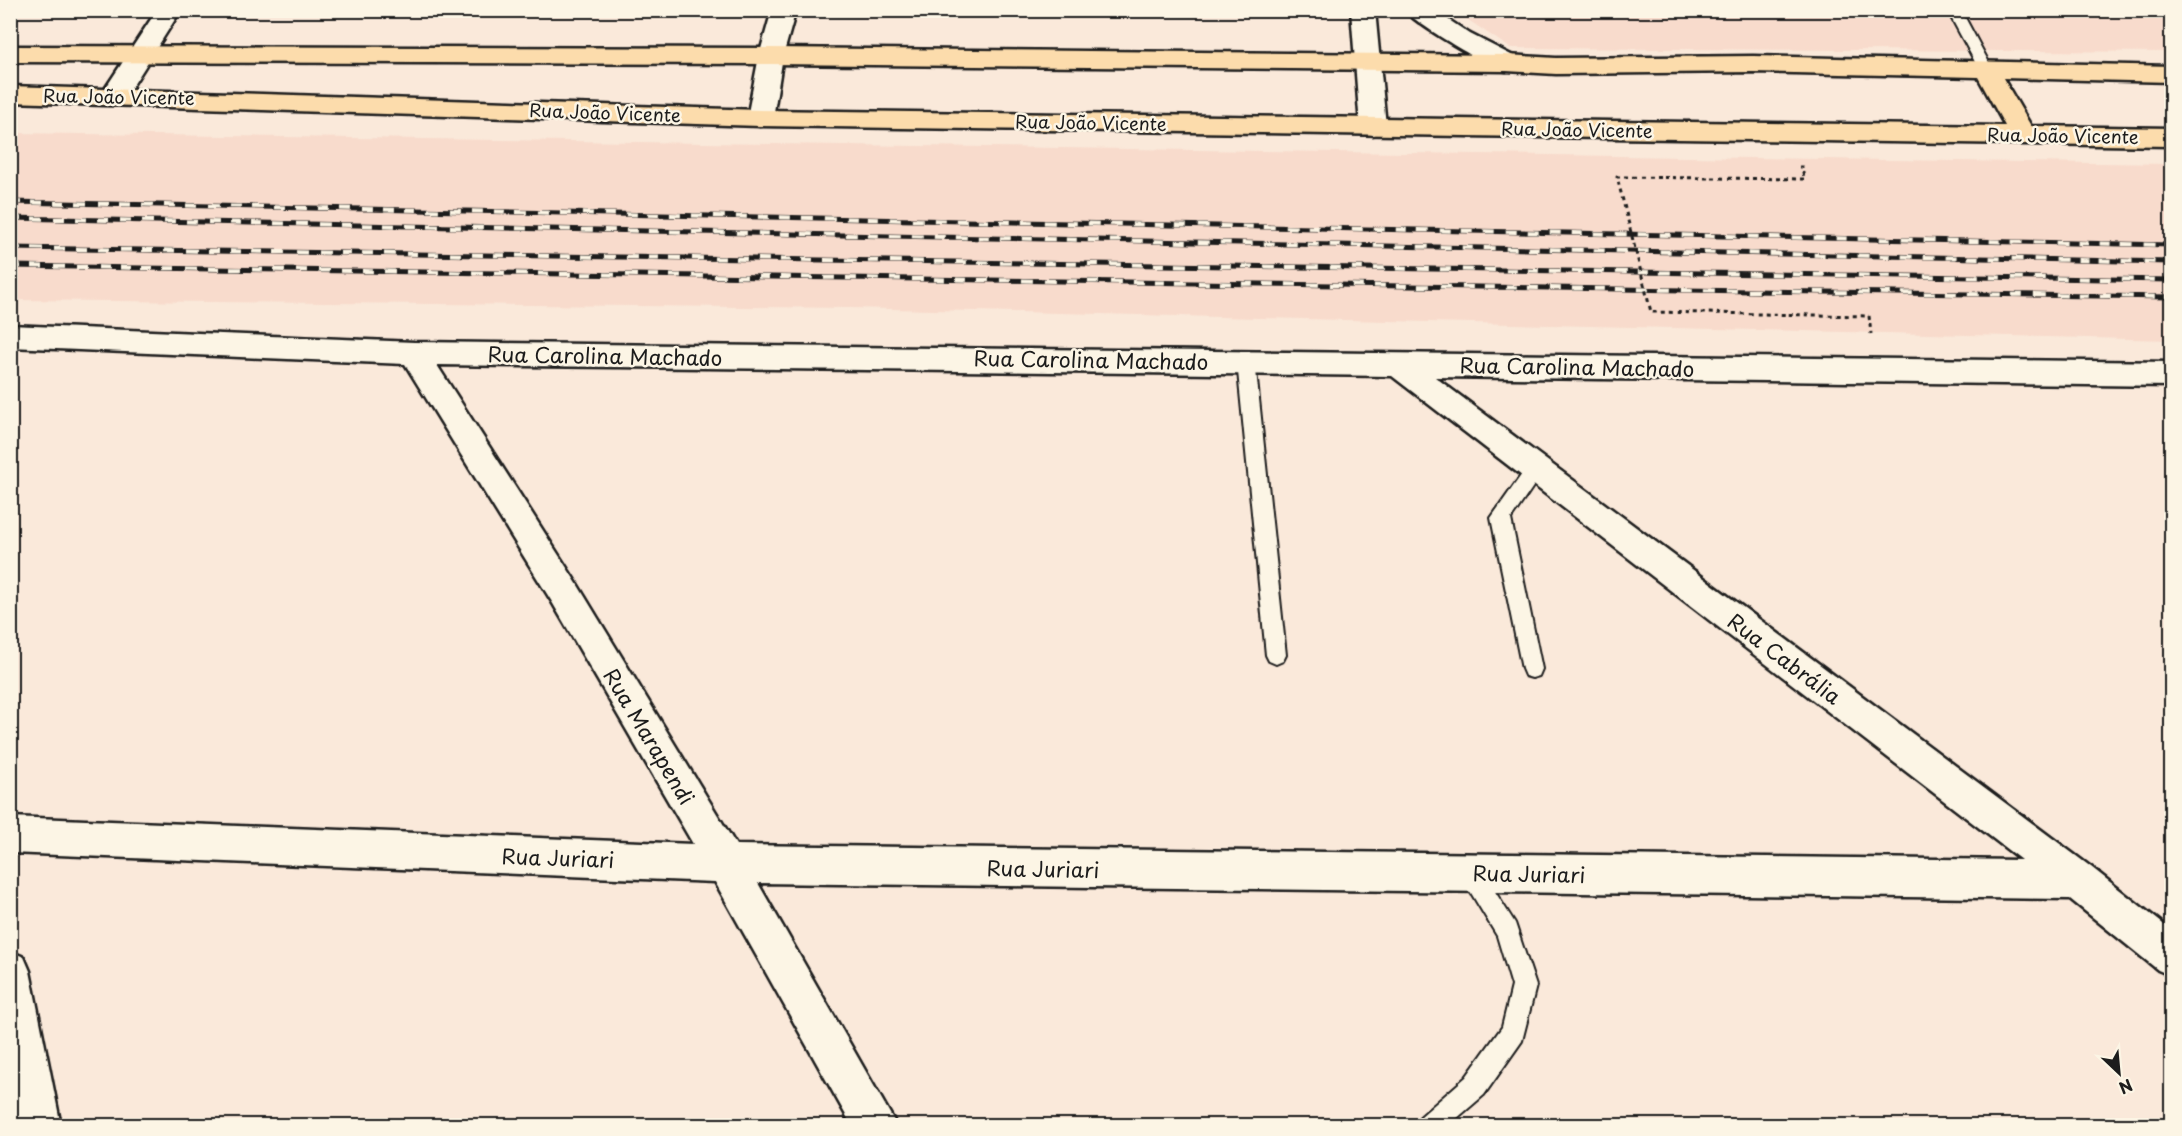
<svg xmlns="http://www.w3.org/2000/svg" width="2182" height="1136" font-family="'Playpen Sans',sans-serif">
	<style>
		.built { fill: #f8dbcc }
		.lines { fill: none; stroke-linecap: round; stroke-linejoin: round }
		.service-casing { stroke: #1c1c1c; stroke-width: 4 }
		.minor-casing { stroke: #1c1c1c; stroke-width: 5 }
		.secondary-casing { stroke: #1c1c1c; stroke-width: 5 }
		.primary-casing { stroke: #1c1c1c; stroke-width: 5 }
		.path { stroke: #1c1c1c; stroke-width: 3; stroke-dasharray: 4 4; stroke-linecap: butt }
		.service { fill: #fcf5e5; fill-rule: evenodd }
		.minor { fill: #fcf5e5; fill-rule: evenodd }
		.secondary { fill: #fcf5e5; fill-rule: evenodd }
		.primary { fill: #fcdcac; fill-rule: evenodd }
		.rail-casing { stroke: #1c1c1c; stroke-width: 5 }
		.rail { stroke: #fcf5e5; stroke-width: 4; stroke-dasharray: 11; stroke-linecap: butt }
		.path-bridge { stroke: #1c1c1c; stroke-width: 3; stroke-dasharray: 4 4; stroke-linecap: butt }
		.labels { text-anchor: middle; dominant-baseline: central; stroke-width: 5; stroke-linejoin: round; paint-order: stroke }
		.far-street-label { font-size: 18px; fill: #1c1c1c; stroke: #fcf5e5 }
		.street-label { font-size: 21px; fill: #1c1c1c; stroke: #fcf5e5 }
	</style>
	<rect width="100%" height="100%" fill="#fae9da"/>
	<filter id="ink" filterUnits="userSpaceOnUse"><feTurbulence type="fractalNoise" baseFrequency=".0167" numOctaves="2"/><feDisplacementMap in="SourceGraphic" scale="12" xChannelSelector="R" yChannelSelector="G"/><feConvolveMatrix kernelMatrix="1 2 1 2 8 2 1 2 1" color-interpolation-filters="sRGB"/></filter>
	<g filter="url(#ink)">
		<!-- built -->
		<path class="built" d="M1455,11H2171V52L1510,48Z
			M11,133L2171,164V340L850,308L11,300Z"/>
		<g class="lines">
			<!-- service casing -->
			<g class="service-casing">
				<path id="service" d="M1947,10H1961L1993,70L1991,73H1981Z
					M1246,354L1252,356L1255,361L1286,655L1283,661L1276,664L1269,661L1266,655L1237,361L1240,356Z
					M1536,461L1543,464L1545,469L1511,519L1542,669L1539,676L1532,678L1525,676L1522,669L1491,518L1529,464Z
					M1470,862L1478,865L1515,923L1536,986L1522,1041L1484,1095L1448,1126H1417L1420,1117L1466,1077L1502,1027L1512,986L1497,936L1459,873L1462,865Z"/>
			</g>
			<!-- minor casing -->
			<g class="minor-casing">
				<path id="minor" d="M157,10H181L123,101L114,103L105,101L101,95Z
					M772,10H796L783,56L773,118L769,124L760,126L751,124L747,118L759,56Z
					M10,325L414,342L2172,362V386L1435,377L2091,867L2172,931V976L2158,970L2070,899L758,883L897,1126H852L715,882L10,853V817L693,844L552,602L405,364L10,347ZM437,365L1392,376L2021,860L736,845L576,582Z
					M10,951L24,957L30,971L61,1126H19L10,1081Z"/>
			</g>
			<!-- secondary casing -->
			<g class="secondary-casing">
				<path id="secondary" d="M1351,10H1375L1386,126L1382,132L1373,135L1364,132L1360,126Z
					M1405,10H1434L1470,34L1515,57L1518,63L1515,69C1514,69 1507,71 1506,71C1492,70 1413,22 1405,10Z"/>
			</g>
			<!-- primary casing -->
			<g class="primary-casing">
				<path id="primary" d="M10,46L771,48L1506,55L1556,58L1753,56L2172,66V82L2003,78L2031,126L2172,128V146L760,126L10,102V86L760,110L2005,126L1978,77L1753,72L1556,74L1506,71L771,64L10,62Z"/>
			</g>
			<!-- path -->
			<path class="path" d="M1799,167H1802L1804,179
				M1869,316L1871,334"/>
			<!-- service -->
			<use href="#service" class="service"/>
			<!-- minor -->
			<use href="#minor" class="minor"/>
			<!-- secondary -->
			<use href="#secondary" class="secondary"/>
			<!-- primary -->
			<use href="#primary" class="primary"/>
			<!-- rail casing -->
			<g class="rail-casing">
				<path id="rail" d="M10,202L2172,245
					M10,218L2172,262
					M10,248L2172,280
					M10,266L2172,297"/>
			</g>
			<!-- rail -->
			<use href="#rail" class="rail"/>
			<!-- path-bridge -->
			<path class="path-bridge" d="M1804,179L1617,177L1651,312L1869,316"/>
		</g>
	</g>
	<g class="labels">
		<!-- far-street labels -->
		<g class="far-street-label">
			<text transform="translate(119 96) rotate(1)">Rua João Vicente</text>
			<text transform="translate(605 112) rotate(2)">Rua João Vicente</text>
			<text transform="translate(1091 122) rotate(1)">Rua João Vicente</text>
			<text transform="translate(1577 129) rotate(1)">Rua João Vicente</text>
			<text transform="translate(2063 135) rotate(1)">Rua João Vicente</text>
		</g>
		<!-- street labels -->
		<g class="street-label">
			<text transform="translate(605 355) rotate(1)">Rua Carolina Machado</text>
			<text transform="translate(1091 359) rotate(1)">Rua Carolina Machado</text>
			<text transform="translate(1577 366) rotate(1)">Rua Carolina Machado</text>
			<text transform="translate(1785 658) rotate(37)">Rua Cabrália</text>
			<text transform="translate(650 736) rotate(59)">Rua Marapendi</text>
			<text transform="translate(558 857) rotate(2)">Rua Juriari</text>
			<text transform="translate(1043 868) rotate(1)">Rua Juriari</text>
			<text transform="translate(1529 873) rotate(1)">Rua Juriari</text>
		</g>
	</g>
	<!-- margin -->
	<rect width="2182" height="1136" fill="none" stroke="#fcf5e5" stroke-width="36"/>
	<rect x="18" y="18" width="2146" height="1100" fill="none" stroke="#1c1c1c" stroke-width="2" filter="url(#ink)"/>
	<!-- north arrow -->
	<g transform="translate(2119 1073) rotate(154)" stroke="#fcf5e5" stroke-width="4.5" paint-order="stroke">
	<path d="M0-4.5L10 22L0 15L-10 22Z" fill="#1c1c1c"/>
	<text y="-9" font-size="16" font-weight="bold" text-anchor="middle" fill="#1c1c1c">N</text>
	</g>
</svg>
